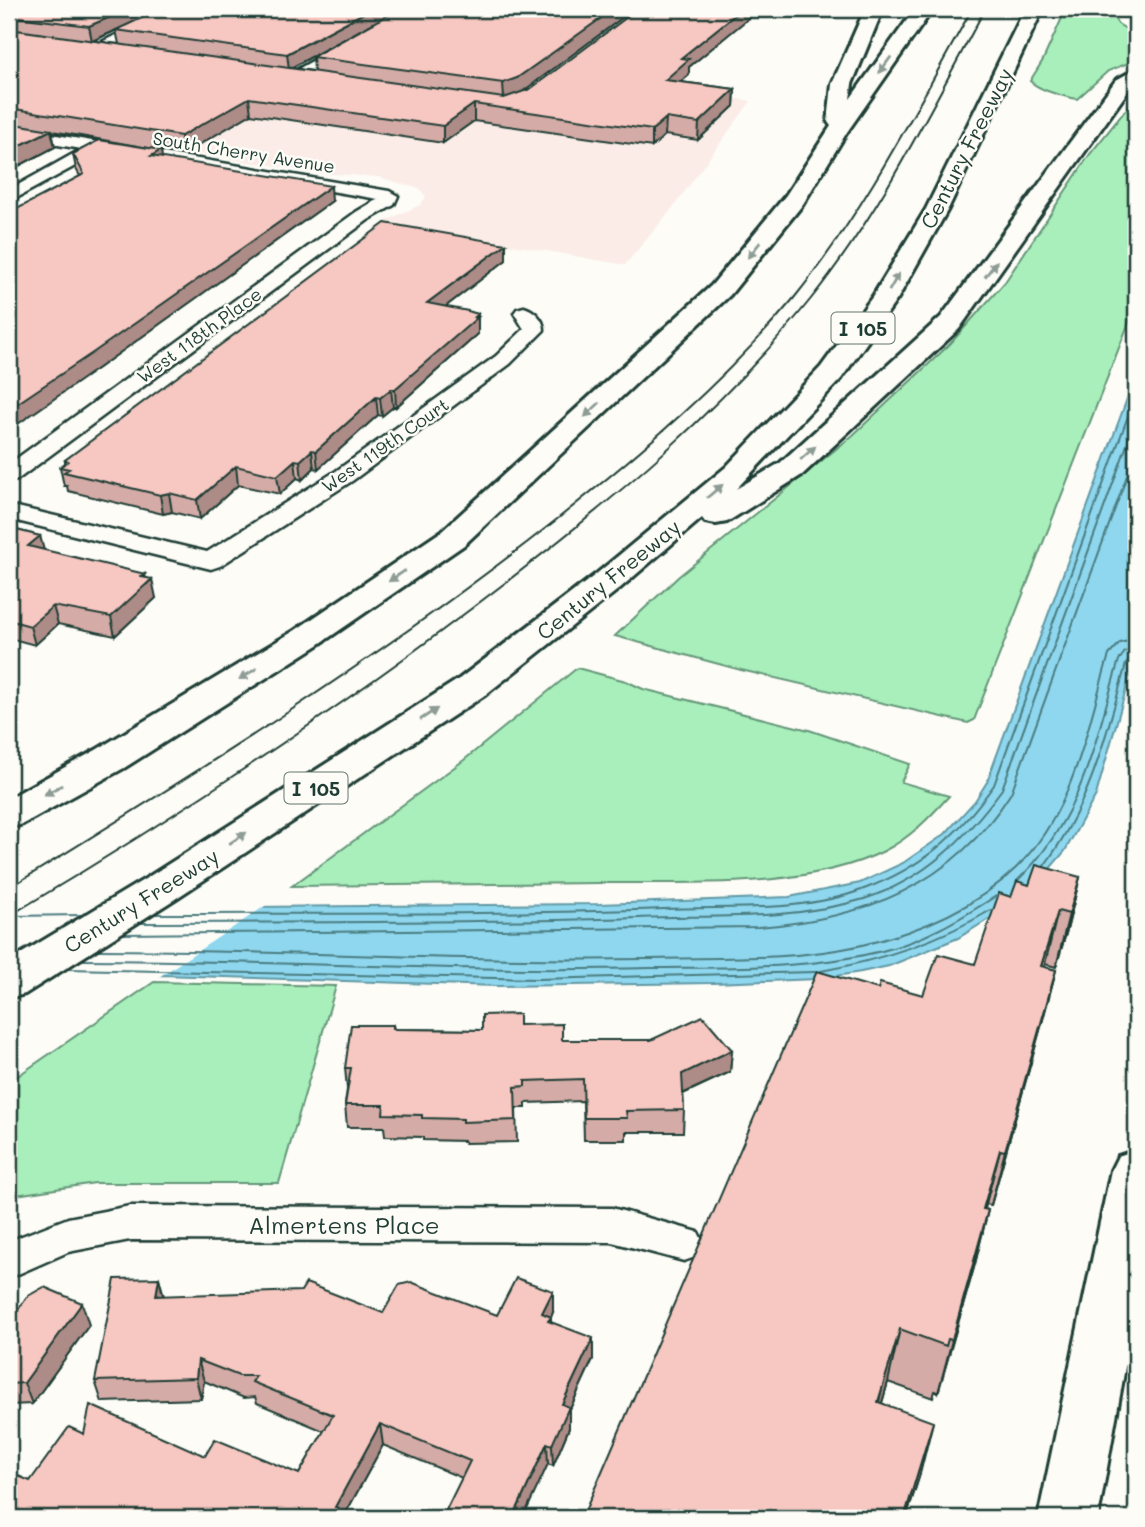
<svg xmlns="http://www.w3.org/2000/svg" width="1145" height="1527" font-family="Mali,sans-serif">
	<style>
		.built { fill: #fbece7 }
		.green { fill: #a9efbb; stroke: #649678; stroke-width: 2 }
		.water { fill: #8ed7ef; stroke: #6299a4; stroke-width: 2 }
		.pier { fill: #fdfcf7 }
		.lines { fill: none; stroke-linecap: round; stroke-linejoin: round }
		.shore { stroke: #4b7b7f; stroke-width: 2 }
		.street-casing { stroke: #1f3d34; stroke-width: 5 }
		.secondary-casing { stroke: #1f3d34; stroke-width: 6 }
		.highway-casing { stroke: #1f3d34; stroke-width: 6 }
		.street { fill: #fdfcf7; fill-rule: evenodd }
		.secondary { fill: #fdfcf7; fill-rule: evenodd }
		.highway { fill: #fdfcf7; fill-rule: evenodd }
		.tram { stroke: #1f3d34; stroke-width: 2 }
		.wall { fill: #d4aba6; stroke: #1f3d34; stroke-width: 2; fill-rule: evenodd }
		.shaded-wall { fill: #ad8b87; stroke: #1f3d34; stroke-width: 2 }
		.building { fill: #f7c7c1; stroke: #1f3d34; stroke-width: 2 }
		.oneway { fill: #8e9c96 }
		.labels { text-anchor: middle; dominant-baseline: central; stroke-width: 5; stroke-linejoin: round; paint-order: stroke }
		.far-street-label { font-size: 18px; fill: #1f3d34; stroke: #fdfcf7 }
		.shield { fill: #fdfcf7; stroke: #62766e; stroke-width: 2 }
		.shield-label { font-size: 19px; font-weight: bold; fill: #1f3d34 }
		.street-label { font-size: 21px; fill: #1f3d34; stroke: #fdfcf7 }
		.near-street-label { font-size: 24px; fill: #1f3d34; stroke: #fdfcf7 }
	</style>
	<rect width="100%" height="100%" fill="#fdfcf7"/>
	<filter id="ink" filterUnits="userSpaceOnUse"><feTurbulence type="fractalNoise" baseFrequency=".0143" numOctaves="2"/><feDisplacementMap in="SourceGraphic" scale="14" xChannelSelector="R" yChannelSelector="G"/><feConvolveMatrix kernelMatrix="1 2 1 2 8 2 1 2 1" color-interpolation-filters="sRGB"/></filter>
	<g filter="url(#ink)">
		<!-- built -->
		<path class="built" d="M9,48L487,118L579,77L751,101L671,210L625,265L383,222L420,205L426,197L420,189L378,177L319,173L9,123Z"/>
		<!-- green -->
		<path class="green" d="M1066,9H1108L1118,24L1136,35V60L1108,71L1077,99C1062,96 1040,91 1030,81L1043,60Z
			M1136,97V304L974,720L968,723L741,670L615,636L678,577L852,436L950,344L1005,282L1090,154Z
			M577,668L626,681L643,689L809,730L910,764L901,782L949,796C930,817 910,838 884,851C805,890 687,882 600,883C497,884 395,885 292,886L464,760Z
			M154,982L336,986L279,1183H95L9,1196V1082Z"/>
		<!-- water -->
		<path class="water" d="M1136,374V654L1096,795L1065,851L1034,887L1013,904L958,938L889,966L861,972L817,979L713,983L497,986L161,975L9,977V909L599,904L789,897L860,883L903,863L945,834L975,801L987,782Z"/>
		<!-- pier -->
		<path class="pier" d="M271,902L156,979L9,980V906Z"/>
		<g class="lines">
			<!-- shore -->
			<path class="shore" d="M1044,866C1090,805 1106,736 1126,664L1130,659L1136,658
				M1018,880C1083,816 1094,744 1119,660L1125,652L1136,649
				M155,914C325,913 495,915 664,909C729,906 803,913 864,889C923,867 958,835 994,785L1136,394
				M9,916L82,915
				M140,923C306,922 472,923 638,918C712,915 791,921 864,899C924,880 966,838 1002,789L1136,420
				M123,934L758,927C864,919 952,886 1011,793L1136,451
				M98,950C281,950 464,962 647,959C717,957 790,961 858,946C915,933 974,909 1016,868C1074,812 1086,730 1109,655L1120,643L1136,639
				M82,960C271,960 460,973 650,968C727,967 806,970 882,951C923,941 960,919 996,896
				M67,969L537,979L815,972
				M821,971C882,960 937,942 991,910"/>
			<!-- street casing -->
			<g class="street-casing">
				<path id="street" d="M170,9H187L99,52L94,53L87,49Z
					M404,9H420L296,80L291,81L284,77Z
					M9,127L389,191L398,196L394,205L368,220L17,480L9,482V464L356,212L378,199L101,152L9,202V190L82,149L9,137Z
					M524,307C534,310 544,319 544,330L510,364L352,481L220,566L211,569L9,519V505L207,552L336,471L496,356L524,329L514,313L517,309Z
					M130,1206L612,1208L698,1232L704,1244L698,1256L684,1261L612,1242L130,1240L68,1252L9,1278V1241L68,1218Z"/>
			</g>
			<!-- secondary casing -->
			<g class="secondary-casing">
				<path id="secondary" d="M1136,1150V1306L1098,1518H1038L1111,1170L1118,1156Z"/>
			</g>
			<!-- highway casing -->
			<g class="highway-casing">
				<path id="highway" d="M865,9H883L852,84L850,99L915,9H933L847,132L803,204L730,295L464,545L318,645L124,768L23,824L9,828V798L96,750L294,631L442,531L712,285L786,195L831,126L828,122L832,84Z
					M1025,9H1043L948,209L898,298L841,379L736,489L780,463L941,317L1116,80L1136,69V84L1130,88L959,329L802,475L727,522L716,524L705,522L702,518L619,589L485,695L175,899L25,994L9,998V961L145,879L459,679L595,575L726,467L821,367L873,296L926,209Z
					M1126,9H1136V23L1130,22Z"/>
			</g>
			<!-- street -->
			<use href="#street" class="street"/>
			<!-- secondary -->
			<use href="#secondary" class="secondary"/>
			<!-- highway -->
			<use href="#highway" class="highway"/>
			<!-- tram -->
			<path class="tram" d="M9,888C196,773 383,657 556,520C640,453 725,381 794,298C865,210 917,107 972,9
				M9,916C179,815 344,707 501,586C612,501 722,410 810,300C881,212 931,108 985,9"/>
		</g>
		<!-- wall -->
		<path class="wall" d="M9,9H634L521,92L749,17L689,67V75L681,82L735,89L734,106L698,140L665,135L652,147L474,121L443,143L251,114L183,154L52,131L55,147L9,171ZM372,24L313,57L314,71L291,68ZM116,30L119,44L93,41L117,30Z
			M73,154L162,158L332,201L97,369L80,176L76,169Z
			M506,244V260L445,307L478,314V334L396,407H393L382,416L378,415L318,469L314,468L302,480L297,478L280,494L238,485L200,519L172,512L163,514L68,491L67,486H64L60,467L65,463V460Z
			M9,528L40,536L43,550L145,578L156,598L115,636L58,624L35,645L9,638Z
			M1080,877L1067,930L1056,967L1045,964L1044,967L1056,970L1042,1023L991,1205L986,1204L985,1209L988,1210L975,1264L938,1393L935,1391L933,1398L888,1382L882,1403L920,1474L906,1518H582L878,989L923,995L975,964L1011,897L1029,885Z
			M393,1025L394,1029L482,1030L519,1025L562,1040L732,1050L730,1072L683,1094L684,1110L683,1132H626V1140H584L583,1101L526,1103V1108H516L517,1142L465,1143L464,1141L423,1140V1137L385,1136L384,1127H347L345,1105L347,1089L345,1068Z
			M159,1278L164,1296L383,1313L497,1315L553,1312L551,1317V1322L593,1359L569,1411V1428L553,1466L548,1464L462,1478L383,1445L343,1518H9L30,1481L84,1434L299,1474L324,1431L257,1403L255,1397L244,1398L204,1381L201,1399L102,1402L95,1381Z
			M9,1322L89,1325L32,1404L9,1405Z"/>
		<!-- shaded-wall -->
		<path class="shaded-wall" d="M129,9H164L92,41L89,26Z
			M371,9H399L289,69L287,54Z
			M614,9H634L518,95L504,99L503,83Z
			M742,9H760L689,67V75L664,96L665,80L681,58Z
			M735,89L734,106L698,140L699,123Z
			M249,98L251,114L183,154L181,136Z
			M474,104V121L443,143V126Z
			M666,118L665,135L652,147V130Z
			M51,130L55,147L9,171V151Z
			M161,150L163,165L151,156Z
			M331,186L332,201L97,369L9,430V409Z
			M506,244V260L428,320L427,303Z
			M478,314V334L396,407L395,389Z
			M391,389L393,407L382,416L380,398Z
			M376,397L378,415L318,469L316,451Z
			M312,450L314,468L302,480L300,461Z
			M295,460L297,478L280,494L277,476Z
			M236,466L238,485L200,519L197,500Z
			M169,493L172,512L163,514L160,495Z
			M40,536L45,554L28,546Z
			M145,574L147,584L152,579L156,598L115,636L111,617Z
			M53,606L58,624L35,645L30,626Z
			M1080,877L1067,930L1056,967L1069,914Z
			M1058,911L1045,964L1028,1019L1041,966Z
			M1056,970L1042,1023L991,1205L1005,1151Z
			M732,1050L730,1072L680,1095L682,1074Z
			M1000,1150L986,1204L970,1262L983,1209Z
			M988,1210L975,1264L938,1393L952,1340Z
			M159,1278L164,1299L156,1296Z
			M553,1291V1312L551,1317V1338L542,1313Z
			M82,1303L89,1325L32,1404L24,1383Z
			M900,1329L888,1382L867,1454L883,1384Z
			M593,1338V1359L569,1411V1428L553,1466L552,1445L562,1404Z
			M198,1360L204,1381L201,1399L196,1378Z
			M933,1422L920,1474L906,1518H904Z
			M380,1424L383,1445L343,1518H333L335,1507Z
			M547,1443L548,1464L523,1518H513Z"/>
		<!-- building -->
		<path class="building" d="M9,9H129L89,26L9,16Z
			M161,9H371L287,54L116,30Z
			M399,9H614L517,78L503,83L312,57Z
			M638,9H742L681,58L689,59L665,80L735,89L699,123L666,118L652,130L474,104L443,126L249,98L181,136L9,108V29L504,98L530,89Z
			M9,123L51,130L9,151Z
			M99,140L161,150L151,156L331,186L94,352L9,409V213L84,174L73,154Z
			M385,223L506,244L427,303L468,311L478,314L475,317H478L395,389H391L380,398L376,397L316,451L312,450L300,461L295,460L277,476L236,466L197,500L169,493L160,495L64,472L69,469L60,467L68,461L65,460Z
			M9,528L40,536L28,546L145,574L141,577L152,579L111,617L53,606L30,626L9,620Z
			M1036,865L1080,877L1069,914L1058,911L1041,966L1056,970L1005,1151L1000,1150L983,1209L988,1210L952,1340L948,1339L946,1346L900,1329L878,1402L933,1422L904,1518H582L817,971L878,989L880,983L923,995L938,954L975,964L999,893L1011,897L1017,881L1029,885Z
			M519,1014V1025L562,1024V1040H651L703,1016L732,1050L682,1074L684,1110L626,1111L627,1118H584L583,1079L525,1081V1086L515,1087L516,1120L463,1122V1119L422,1118V1115L383,1114L384,1105H345L351,1068H345L351,1025H393V1029L482,1030V1015Z
			M159,1278L156,1296L301,1291L306,1283L383,1313L399,1285L411,1282L497,1315L516,1278L553,1291L542,1313L551,1317L548,1321L593,1338L562,1404L569,1407L552,1445L547,1443L513,1518H442L470,1461L380,1424L335,1507L339,1508L333,1518H9V1472L30,1481L69,1427L84,1434L90,1405L205,1456L215,1439L299,1474L333,1415L252,1382L256,1376H239L198,1360L196,1378L95,1381L115,1279Z
			M44,1287L82,1303L24,1383L9,1384V1322L28,1296Z"/>
		<!-- one-way arrows -->
		<defs><path id="oneway-solid" d="M-6-.8H1V-3.2L6.5 0L1 3.2V.8H-6Z" transform="scale(1.75)"/></defs>
		<g class="oneway">
			<use href="#oneway-solid" transform="translate(885 65) rotate(126)"/>
			<use href="#oneway-solid" transform="translate(754 250) rotate(129)"/>
			<use href="#oneway-solid" transform="translate(991 269) rotate(-53)"/>
			<use href="#oneway-solid" transform="translate(894 282) rotate(-60)"/>
			<use href="#oneway-solid" transform="translate(592 410) rotate(137)"/>
			<use href="#oneway-solid" transform="translate(808 453) rotate(-42)"/>
			<use href="#oneway-solid" transform="translate(715 491) rotate(-40)"/>
			<use href="#oneway-solid" transform="translate(397 576) rotate(146)"/>
			<use href="#oneway-solid" transform="translate(248 674) rotate(148)"/>
			<use href="#oneway-solid" transform="translate(429 714) rotate(-33)"/>
			<use href="#oneway-solid" transform="translate(53 790) rotate(151)"/>
			<use href="#oneway-solid" transform="translate(238 838) rotate(-33)"/>
		</g>
	</g>
	<g class="labels">
		<!-- far-street labels -->
		<g class="far-street-label">
			<text transform="translate(244 152) rotate(9)">South Cherry Avenue</text>
			<text transform="translate(199 335) rotate(-36)">West 118th Place</text>
			<text transform="translate(385 445) rotate(-35)">West 119th Court</text>
		</g>
		<!-- shield labels -->
		<g class="shield">
			<rect x="831.5" y="312.5" width="63" height="31" rx="5"/>
			<rect x="284.5" y="772.5" width="63" height="31" rx="5"/>
		</g>
		<g class="shield-label">
			<text x="863" y="328">I 105</text>
			<text x="316" y="788">I 105</text>
		</g>
		<!-- street labels -->
		<g class="street-label">
			<text transform="translate(966 148) rotate(-63)">Century Freeway</text>
			<text transform="translate(608 579) rotate(-39)">Century Freeway</text>
			<text transform="translate(141 900) rotate(-32)">Century Freeway</text>
		</g>
		<!-- near-street labels -->
		<g class="near-street-label">
			<text x="344" y="1224">Almertens Place</text>
		</g>
	</g>
	<!-- margin -->
	<rect width="1145" height="1527" fill="none" stroke="#fdfcf7" stroke-width="35"/>
	<rect x="18" y="18" width="1110" height="1492" fill="none" stroke="#1f3d34" stroke-width="2.5" filter="url(#ink)"/>
</svg>
